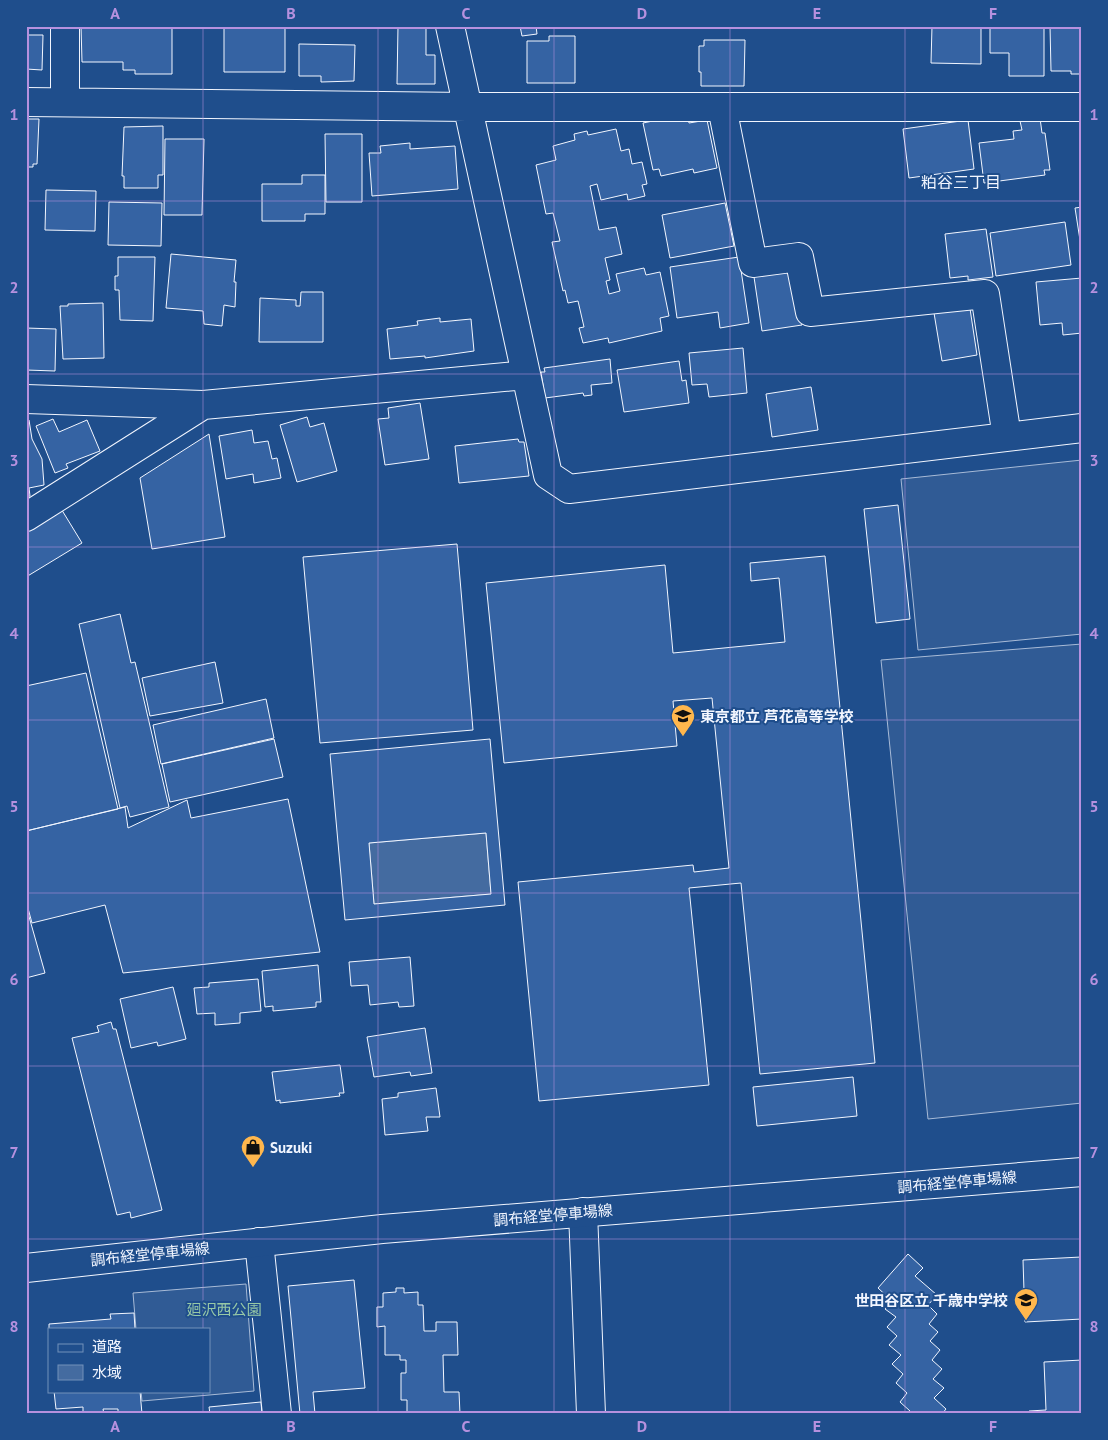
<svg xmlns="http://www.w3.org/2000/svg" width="1108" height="1440" font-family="'PT Sans','Noto Sans JP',sans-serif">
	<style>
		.built { fill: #305b95; stroke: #a8bbd7 }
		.water { fill: #446ba0; stroke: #a8bbd7 }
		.building { fill: #3563a3; stroke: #f2f6ff; fill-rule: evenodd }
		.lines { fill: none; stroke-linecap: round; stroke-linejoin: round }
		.minor-casing { stroke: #f2f6ff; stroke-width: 30 }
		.major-casing { stroke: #f2f6ff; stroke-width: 30 }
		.minor { stroke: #1f4e8c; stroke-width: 28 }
		.major { stroke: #1f4e8c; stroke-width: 28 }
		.grid { fill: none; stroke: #b691df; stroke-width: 1; stroke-opacity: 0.55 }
		.labels { text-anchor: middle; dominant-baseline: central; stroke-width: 4; stroke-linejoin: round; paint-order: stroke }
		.poi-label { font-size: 15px; font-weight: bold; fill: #f2f6ff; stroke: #1f4e8c; text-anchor: start }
		.street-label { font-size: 15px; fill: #f2f6ff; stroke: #1f4e8c }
		.park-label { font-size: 15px; fill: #97c8a6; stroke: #1f4e8c }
		.neighbourhood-label { font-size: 16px; fill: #f2f6ff; stroke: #1f4e8c }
		.neatline { fill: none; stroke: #b691df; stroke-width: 2 }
		.grid-label { font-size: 16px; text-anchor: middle; font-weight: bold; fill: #b691df }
	</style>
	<rect width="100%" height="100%" fill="#1f4e8c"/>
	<!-- built -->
	<path class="built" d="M1082,460V634L918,650L901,479Z
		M1082,644V1103L928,1119L881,660Z
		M246,1284L254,1391L142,1401L141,1391H209V1329H136L133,1293Z"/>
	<!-- water -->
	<path class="water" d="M486,833L491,894L374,904L369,843Z"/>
	<!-- building -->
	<path class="building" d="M81,26H172V74H135V70H123V62H82Z
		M224,26H285V72H224Z
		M398,26H426V55H435V84H397Z
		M520,26H536L537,34L522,36Z
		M932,26H981V64L931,63Z
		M990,26H1044V76H1009V53H990Z
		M1050,26H1082V74H1071V71H1051Z
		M26,35H43L42,70L26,69Z
		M549,36H575V83H527V41H549Z
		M704,40H745L744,86H701V72H699V46H704Z
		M299,44L355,45L354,81L321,82V76H299Z
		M687,114L689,123L707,120L717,168L694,173L693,169L661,176L659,169L653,170L643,123Z
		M1040,118L1042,133H1045L1050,170H1044L1045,175L984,183L979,143L1014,139L1013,131L1022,130L1020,121Z
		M26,119H39L37,164H33V167H26Z
		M968,120L974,169L909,178L903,129Z
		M163,126V175H158V188H124V176H122L124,127Z
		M616,129L621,151L629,149L632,164L642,162L647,184L642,185L645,196L628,200L627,194L601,200L597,184L590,186L599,230L616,227L622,254L605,258L610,280L606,281L609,294L620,291L616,274L644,268L646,275L660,272L669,316L660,318L662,331L609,343L608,338L583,343L579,328L584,327L578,301L568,303L565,290L563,291L552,242L560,241L553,213L546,214L536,165L556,160L553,146L575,140L574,134L587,131L588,135Z
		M325,134H362V202H326Z
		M165,139H204L202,215H164Z
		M410,143V149L455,146L458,189L372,196L369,153H381L380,146Z
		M302,175H325V214H305V221H262V184H302Z
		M46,190L96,191L95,231L45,230Z
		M109,202L162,203L161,246L108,245Z
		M725,203L734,246L670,258L662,215Z
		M1082,207V253L1075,208Z
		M1065,222L1071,265L996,276L990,233Z
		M986,229L993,277L968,280V276L950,278L945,234Z
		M171,254L236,260L234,282H236L235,307L224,305L222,326L204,324L203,311L166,308Z
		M118,257H155L153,321L120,320L119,290H115V276H118Z
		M739,257L749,323L720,328L718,312L677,318L670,267Z
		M794,271L802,325L762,331L754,277Z
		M1082,278V333L1063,335L1062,323L1040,325L1036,282Z
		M301,292H323V342H259L260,298L296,300V306H300Z
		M969,302L977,355L942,361L933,307Z
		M103,303L104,358L63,359L60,306H68V304Z
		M440,318V322L471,319L474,351L425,358V356L390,359L387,329L418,325L417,321Z
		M26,328L56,329L55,371L26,370Z
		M743,348L747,393L709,397L707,384L692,385L689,353Z
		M610,359L612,383L591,385L592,395L584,396L583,393L545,398L541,372H545L544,368Z
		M679,361L682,381L686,380L689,403L624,412L617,370Z
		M811,387L818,430L772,437L766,394Z
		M420,403L429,459L385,465L378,419L389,418L388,408Z
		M307,417L310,427L324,423L337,471L297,482L280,425Z
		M53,419L59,432L87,420L100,451L66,464L68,468L55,473L36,426Z
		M29,420L32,439L42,459L44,485L29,488L30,496L26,497V421Z
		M252,430L254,443L268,441L272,459L277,458L281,478L254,483L253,474L226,479L219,436Z
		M209,434L225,537L152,549L140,478Z
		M518,439L519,442H524L529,476L459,483L455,446Z
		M898,505L910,619L876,623L864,509Z
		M60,507L82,543L26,577V528Z
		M457,544L473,730L320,743L303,557Z
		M825,556L875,1063L760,1074L741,883L689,888L709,1085L539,1101L518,882L693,865L694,872L729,868L712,698L673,701L677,746L504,763L486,583L665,565L673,653L785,642L779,578L751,581L750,563Z
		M120,614L131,663L135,662L169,807L130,817L127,806L120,808L79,624Z
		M215,662L223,703L150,716L142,678Z
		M86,673L118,809L26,831V686Z
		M266,699L274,738L161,764L153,725Z
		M274,739L283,777L170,802L162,764Z
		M490,739L505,905L345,920L330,754ZM486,833L491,894L374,904L369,843Z
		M288,799L320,952L123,973L105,905L32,923L26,901V831L125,807L128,828L187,800L191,818Z
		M26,906L45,973L26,978Z
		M410,957L414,1006L399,1007L398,1002L370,1005L368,985L351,986L349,962Z
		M318,965L321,1002H316V1007L273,1011V1006L265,1007L262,971Z
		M258,979L261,1011L240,1013V1023L215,1025V1013L197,1014L194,988L209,987V983Z
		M173,987L186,1039L158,1046L157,1042L131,1048L120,999Z
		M111,1022L113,1029H116L162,1210L131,1218L130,1212L117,1215L72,1038L99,1032L97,1026Z
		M425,1028L432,1073L411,1076L410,1072L374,1077L367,1037Z
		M340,1065L344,1093H339L340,1096L280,1103V1100L276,1101L272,1072Z
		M853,1077L857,1116L757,1126L753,1087Z
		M436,1088L440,1117H426L428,1131L385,1135L382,1099L398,1097V1093Z
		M908,1254L923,1268L915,1276L937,1295L928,1305L937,1314L929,1324L938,1332L930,1341L940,1350L932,1360L942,1369L933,1379L944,1388L934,1398L946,1409L942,1414H908L910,1411L900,1402L907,1393L896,1383L903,1374L892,1364L901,1355L889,1345L897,1336L887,1327L896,1317L885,1309L892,1301L878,1288Z
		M1081,1257L1082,1319L1025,1322L1023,1260Z
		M354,1280L365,1388L313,1392L315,1414H300L288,1286Z
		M396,1288H404V1293L418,1292V1305H423L424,1331H436V1322H457L458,1355H443L444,1392H459L460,1414H407V1400H401V1373H406V1360H400V1355H385V1326L377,1327V1307H383V1293L396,1292Z
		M134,1313L135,1329H49V1324L111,1319L110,1314Z
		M1082,1360V1414H1029V1411L1046,1410L1044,1362Z
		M54,1391H140L142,1414H118V1409H103L104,1414H83V1407L56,1409Z
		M261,1402L262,1414H210L209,1407Z"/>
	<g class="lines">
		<!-- minor casing -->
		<g class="minor-casing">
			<path id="minor" d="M65,26V102
				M450,26L548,475L569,489L1082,428
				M26,102L467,107H1082
				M722,107L753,263L799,257L810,312L985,294L1007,437
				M26,399L203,405L526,375
				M26,517L203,405
				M583,1212L591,1414
				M259,1242L277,1414"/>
		</g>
		<!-- major casing -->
		<g class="major-casing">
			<path id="major" d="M26,1268L382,1229L1082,1172"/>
		</g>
		<!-- minor -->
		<use href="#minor" class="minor"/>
		<!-- major -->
		<use href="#major" class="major"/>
	</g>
	<!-- grid -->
	<path class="grid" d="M203,26V1329M378,26V1414M554,26V1414M730,26V1414M905,26V1414M26,201H1082M26,374H1082M26,547H1082M26,720H1082M26,893H1082M26,1066H1082M26,1239H1082M203,1391V1414"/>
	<!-- icons -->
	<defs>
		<g id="school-pin" transform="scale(1.25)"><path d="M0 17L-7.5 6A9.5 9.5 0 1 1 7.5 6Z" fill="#ffb74d" stroke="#1f4e8c"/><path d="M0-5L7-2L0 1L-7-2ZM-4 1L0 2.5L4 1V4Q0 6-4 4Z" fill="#111"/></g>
		<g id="shop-pin" transform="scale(1.25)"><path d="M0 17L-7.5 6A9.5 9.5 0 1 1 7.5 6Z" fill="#ffb74d" stroke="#1f4e8c"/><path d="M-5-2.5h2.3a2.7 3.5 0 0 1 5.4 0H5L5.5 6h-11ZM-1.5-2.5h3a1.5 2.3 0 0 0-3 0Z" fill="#111"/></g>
	</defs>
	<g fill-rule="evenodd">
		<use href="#school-pin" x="683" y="716"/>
		<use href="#shop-pin" x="253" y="1147"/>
		<use href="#school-pin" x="1026" y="1300"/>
	</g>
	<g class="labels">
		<!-- poi labels -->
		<g class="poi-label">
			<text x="700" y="716">東京都立 芦花高等学校</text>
			<text x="270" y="1147">Suzuki</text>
			<text x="1008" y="1300" text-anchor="end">世田谷区立 千歳中学校</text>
		</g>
		<!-- street labels -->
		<g class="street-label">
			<text transform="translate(957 1182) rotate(-5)">調布経堂停車場線</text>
			<text transform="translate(553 1215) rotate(-5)">調布経堂停車場線</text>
			<text transform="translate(150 1254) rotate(-6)">調布経堂停車場線</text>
		</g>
		<!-- park labels -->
		<g class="park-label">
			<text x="224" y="1309">廻沢西公園</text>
		</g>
		<!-- neighbourhood labels -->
		<g class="neighbourhood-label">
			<text x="961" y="182">粕谷三丁目</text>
		</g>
	</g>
	<!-- border -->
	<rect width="1108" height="1440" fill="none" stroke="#1f4e8c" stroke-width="55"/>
	<!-- legend -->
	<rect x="48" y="1328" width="162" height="65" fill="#1f4e8c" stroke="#7391ba"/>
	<rect x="58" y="1344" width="25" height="8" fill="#1f4e8c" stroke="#7391ba"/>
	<text x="92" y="1352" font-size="15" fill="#f2f6ff">道路</text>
	<rect x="58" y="1365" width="25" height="15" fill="#446ba0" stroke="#7391ba"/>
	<text x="92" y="1378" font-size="15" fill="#f2f6ff">水域</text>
	<rect x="28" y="28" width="1052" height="1384" class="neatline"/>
	<g class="grid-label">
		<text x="115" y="19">A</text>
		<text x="291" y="19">B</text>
		<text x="466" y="19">C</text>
		<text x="642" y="19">D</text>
		<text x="817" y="19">E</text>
		<text x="993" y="19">F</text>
		<text x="14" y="120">1</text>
		<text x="1094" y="120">1</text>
		<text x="14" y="293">2</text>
		<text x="1094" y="293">2</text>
		<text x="14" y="466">3</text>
		<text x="1094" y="466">3</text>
		<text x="14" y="639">4</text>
		<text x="1094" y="639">4</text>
		<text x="14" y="812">5</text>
		<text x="1094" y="812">5</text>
		<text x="14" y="985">6</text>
		<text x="1094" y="985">6</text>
		<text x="14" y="1158">7</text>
		<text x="1094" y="1158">7</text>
		<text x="14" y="1332">8</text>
		<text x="1094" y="1332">8</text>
		<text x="115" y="1432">A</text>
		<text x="291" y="1432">B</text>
		<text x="466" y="1432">C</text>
		<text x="642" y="1432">D</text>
		<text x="817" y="1432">E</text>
		<text x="993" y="1432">F</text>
	</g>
</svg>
